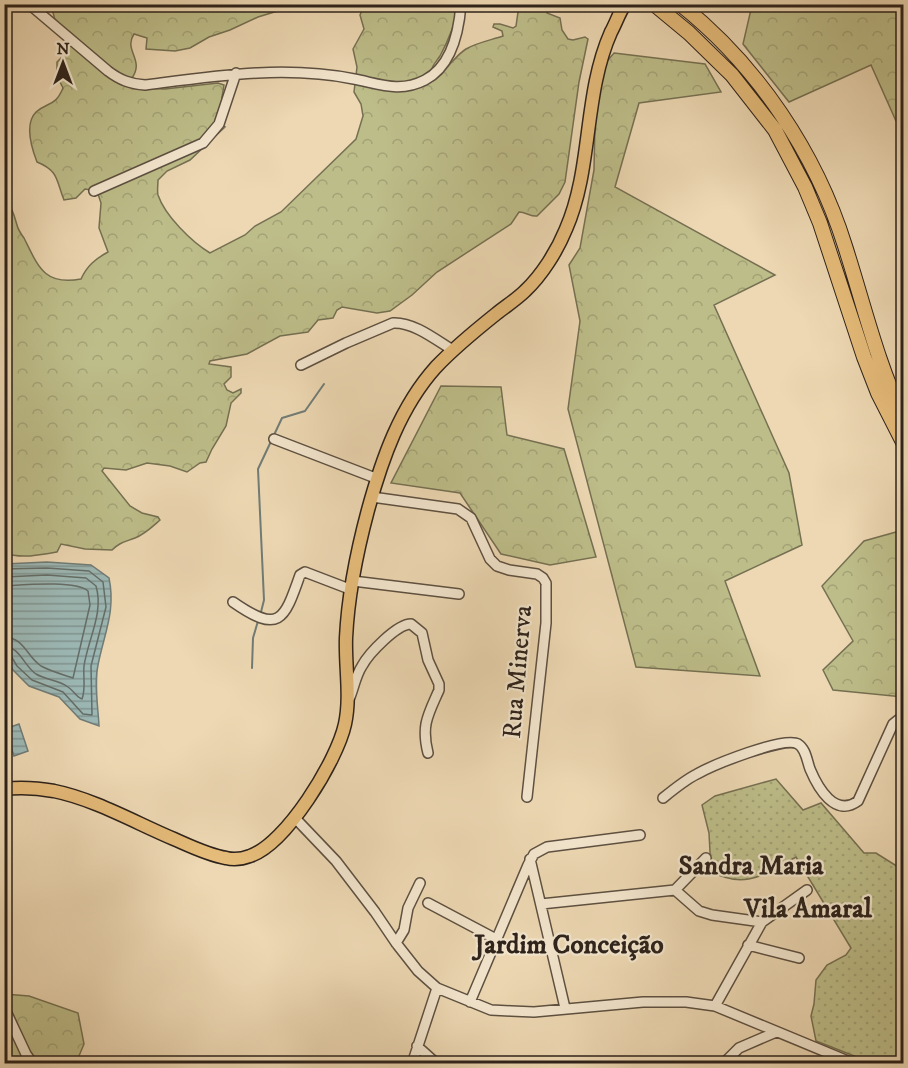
<svg xmlns="http://www.w3.org/2000/svg" width="908" height="1068" font-family="'IM FELL DW Pica',serif">
	<style>
		.forest { fill: url(#forest-crowns); stroke: #757052; stroke-width: 1.5 }
		.park { fill: url(#park-dots); stroke: #757052; stroke-width: 1.5 }
		.water { fill: url(#water-rules); stroke: #707c77; stroke-width: 1.5 }
		.lines { fill: none; stroke-linecap: round; stroke-linejoin: round }
		.shore { stroke: #646d68; stroke-width: 1.5 }
		.stream { stroke: #707c77; stroke-width: 2 }
		.minor-casing { stroke: #5d5041; stroke-width: 12 }
		.major-casing { stroke: #2d221b; stroke-width: 15 }
		.highway-casing { stroke: #2d221b; stroke-width: 16 }
		.minor { stroke: #f3e6ce; stroke-width: 9 }
		.major { stroke: #e6bc7a; stroke-width: 12 }
		.highway { stroke: #e6bc7a; stroke-width: 14 }
		.labels { text-anchor: middle; dominant-baseline: central; stroke-width: 4.5; stroke-linejoin: round; paint-order: stroke }
		.street-label { font-size: 26px; fill: #2d221b; stroke: #f3e6ce }
		.neighbourhood-label { font-size: 27px; font-weight: bold; fill: #2d221b; stroke: #f3e6ce }
	</style>
	<defs>
		<pattern id="forest-crowns" width="20" height="18" patternUnits="userSpaceOnUse" patternTransform="scale(1.5)"><rect width="20" height="18" fill="#bdbd89"/><path d="M2 6a3 3 0 1 1 6 0M12 15a3 3 0 1 1 6 0" fill="none" stroke="#a3a276"/></pattern>
		<pattern id="park-dots" width="8" height="8" patternUnits="userSpaceOnUse" patternTransform="scale(1.5)"><rect width="8" height="8" fill="#bdbd89"/><path d="M2 2h.1M6 6h.1" fill="none" stroke="#a3a276" stroke-width="1.8" stroke-linecap="round"/></pattern>
		<pattern id="water-rules" width="6" height="5" patternUnits="userSpaceOnUse" patternTransform="scale(1.5)"><rect width="6" height="5" fill="#9cb8b5"/><path d="M0 2.5h6" fill="none" stroke="#809592"/></pattern>
	</defs>
	<rect width="100%" height="100%" fill="#edd8b3"/>
	<filter id="stains"><feTurbulence type="fractalNoise" baseFrequency=".00333" numOctaves="4"/><feColorMatrix values="0 0 0 0 .2 0 0 0 0 .09 0 0 0 0 .02 0 0 0 .5 -.17"/></filter>
	<radialGradient id="worn" r=".72"><stop offset=".6" stop-color="#630" stop-opacity="0"/><stop offset="1" stop-color="#630" stop-opacity=".3"/></radialGradient>
	<!-- forest -->
	<path class="forest" d="M51,5H287L284,9L258,17L230,30L209,37L190,48L175,51L146,49L147,38L134,34C123,50 145,60 132,78L144,88L165,89L218,83L224,85L222,97L221,125L225,127L190,160L167,171L158,180C158,185 157,191 158,195C165,216 192,242 210,253L245,235L255,226L281,212L356,139L363,116L361,104L354,92L357,67L353,49L364,29L360,15L364,5H457C458,19 447,43 440,56C436,62 431,66 431,73C448,73 452,58 466,49C476,43 491,40 503,36L502,31L493,27L494,24H500L513,28L516,26L519,5H546L547,13L560,18L562,30L568,39L573,40L585,37L588,39L579,82L565,182L559,194L537,216C531,217 526,212 519,212L511,224L437,272L412,295L390,311L377,313L342,307L337,310L333,318L318,320L308,332L280,336L247,354L210,361L209,364L231,367V377L224,384L227,390L233,393L241,389V393L231,403L226,426L212,449L206,462L200,463L187,472L170,466L147,463L126,470L104,468L102,471L130,506L142,513L158,517L160,520C152,527 145,534 135,538C125,542 120,542 112,550L85,549L61,544L57,552C41,555 20,559 5,553L4,201C13,207 14,216 17,225C18,230 21,234 24,238C38,266 44,286 81,279C87,266 95,259 108,252L99,228L101,203L97,191L85,189L76,198L64,200C56,180 59,171 37,162C32,149 24,124 36,112C49,101 55,107 63,88L57,76V62L66,53L69,41L55,20Z
		M752,5H903V120L896,121L871,65L789,102L743,44Z
		M614,53L705,64L721,92L639,103L615,187L775,275L714,305L789,473L802,545L725,581L760,676L636,667L568,409L580,321L569,265L580,248L594,170L596,74Z
		M441,386L501,387L507,435L564,449L596,557L550,565L501,554L460,493L391,483Z
		M903,530V697L833,690L823,670L853,641L822,586L864,541Z
		M4,994L29,996L78,1013L84,1044L76,1063H5Z"/>
	<!-- park -->
	<path class="park" d="M776,779L803,810L821,803L864,853H876L903,870V1063H872L816,1041L811,1016L814,1004L816,980L827,965L846,955L851,948L796,857C765,873 746,891 711,871L709,833L702,805L715,796Z"/>
	<!-- water -->
	<path class="water" d="M47,562L91,565L109,578C116,611 104,634 98,665C94,684 98,706 99,726L80,719L59,697L29,686L13,670L5,656V564Z
		M19,724L28,751L14,756L5,729Z"/>
	<g class="lines">
		<!-- shore -->
		<path class="shore" d="M4,569L47,568L89,571L103,582L106,607L91,666L92,715L83,714L63,692L32,680L17,666L11,656L4,654
			M4,577L47,575L86,578L96,586C104,613 88,639 84,666C83,676 86,689 82,699C76,697 74,691 68,687C59,680 46,680 36,674C24,666 20,647 4,646
			M4,586C23,585 75,580 88,591L90,605L73,678C64,675 50,671 41,666C26,656 25,638 4,637"/>
		<!-- stream -->
		<path class="stream" d="M260,616L264,600L258,469L282,418L305,411L324,384
			M252,668L253,638L258,621"/>
		<!-- minor casing -->
		<g class="minor-casing">
			<path id="minor" d="M29,4L108,71C120,80 130,84 145,85C215,76 284,65 354,79C380,84 400,93 425,80C452,66 459,31 461,4
				M94,191L203,143L219,124L236,73
				M301,365L346,343L393,323C414,322 436,340 454,351
				M274,439L378,479
				M372,497L458,509L471,518L490,559L497,566L509,570L537,574L543,578L546,583V623L527,797
				M353,581L459,594
				M233,602C279,634 284,621 300,575L305,572L352,590
				M350,697C354,687 356,675 362,666C369,653 397,624 411,624L422,633L428,660L439,684V690C428,715 421,725 428,753
				M663,798C674,789 685,780 697,774C713,765 784,736 798,744C806,749 807,761 810,769C818,788 835,818 858,801L893,724L898,720H904
				M295,818L336,861L375,912L396,943L418,971L437,988L491,1010L511,1011L534,1012L643,1002H686L715,1006L855,1064
				M530,859L565,1008
				M675,890L699,911L712,915L762,922L807,890
				M428,903L496,939
				M541,904L675,890L706,858
				M396,943L404,930L408,908L420,883
				M748,945L799,958
				M470,1002L528,865L534,854L547,847L640,835
				M715,1006L762,922
				M4,1007L26,1054L33,1064
				M417,1046L437,1064
				M412,1064L437,988
				M719,1064L727,1060L739,1048L776,1032"/>
		</g>
		<!-- major casing -->
		<g class="major-casing">
			<path id="major" d="M4,789C21,787 37,788 54,791C94,799 136,823 174,839C190,846 208,855 226,858C234,860 242,859 250,856C286,844 337,761 345,724C351,696 345,667 346,638C348,596 357,551 368,510C382,459 400,407 436,367C454,348 476,330 496,314C506,306 517,299 525,291C542,275 557,251 566,229C593,167 583,95 611,32C616,23 619,13 625,4"/>
		</g>
		<!-- highway casing -->
		<g class="highway-casing">
			<path id="highway" d="M654,4L689,33L732,75L775,130L805,187L820,223L864,357L878,393L904,444
				M680,4C757,65 816,153 845,246C864,305 877,363 904,419"/>
		</g>
		<!-- minor -->
		<use href="#minor" class="minor"/>
		<!-- major -->
		<use href="#major" class="major"/>
		<!-- highway -->
		<use href="#highway" class="highway"/>
	</g>
	<g class="labels">
		<!-- street labels -->
		<g class="street-label">
			<text transform="translate(518 672) rotate(-85)">Rua Minerva</text>
		</g>
		<!-- neighbourhood labels -->
		<g class="neighbourhood-label">
			<text x="751" y="866">Sandra Maria</text>
			<text x="808" y="909">Vila Amaral</text>
			<text x="569" y="945">Jardim Conceição</text>
		</g>
	</g>
	<!-- margin -->
	<rect width="908" height="1068" fill="none" stroke="#edd8b3" stroke-width="24"/>
	<rect x="6" y="6" width="896" height="1056" fill="none" stroke="#2d221b" stroke-width="3"/>
	<rect x="12" y="12" width="884" height="1044" fill="none" stroke="#2d221b" stroke-width="1.5"/>
	<!-- north arrow -->
	<g transform="translate(63 63)" stroke="#f3e6ce" stroke-width="4.5" paint-order="stroke">
	<path d="M0-4.5L10 22L0 15L-10 22Z" fill="#2d221b"/>
	<text y="-9" font-size="16" font-weight="bold" text-anchor="middle" fill="#2d221b">N</text>
	</g>
	<rect width="100%" height="100%" filter="url(#stains)"/>
	<rect width="100%" height="100%" fill="url(#worn)"/>
</svg>
